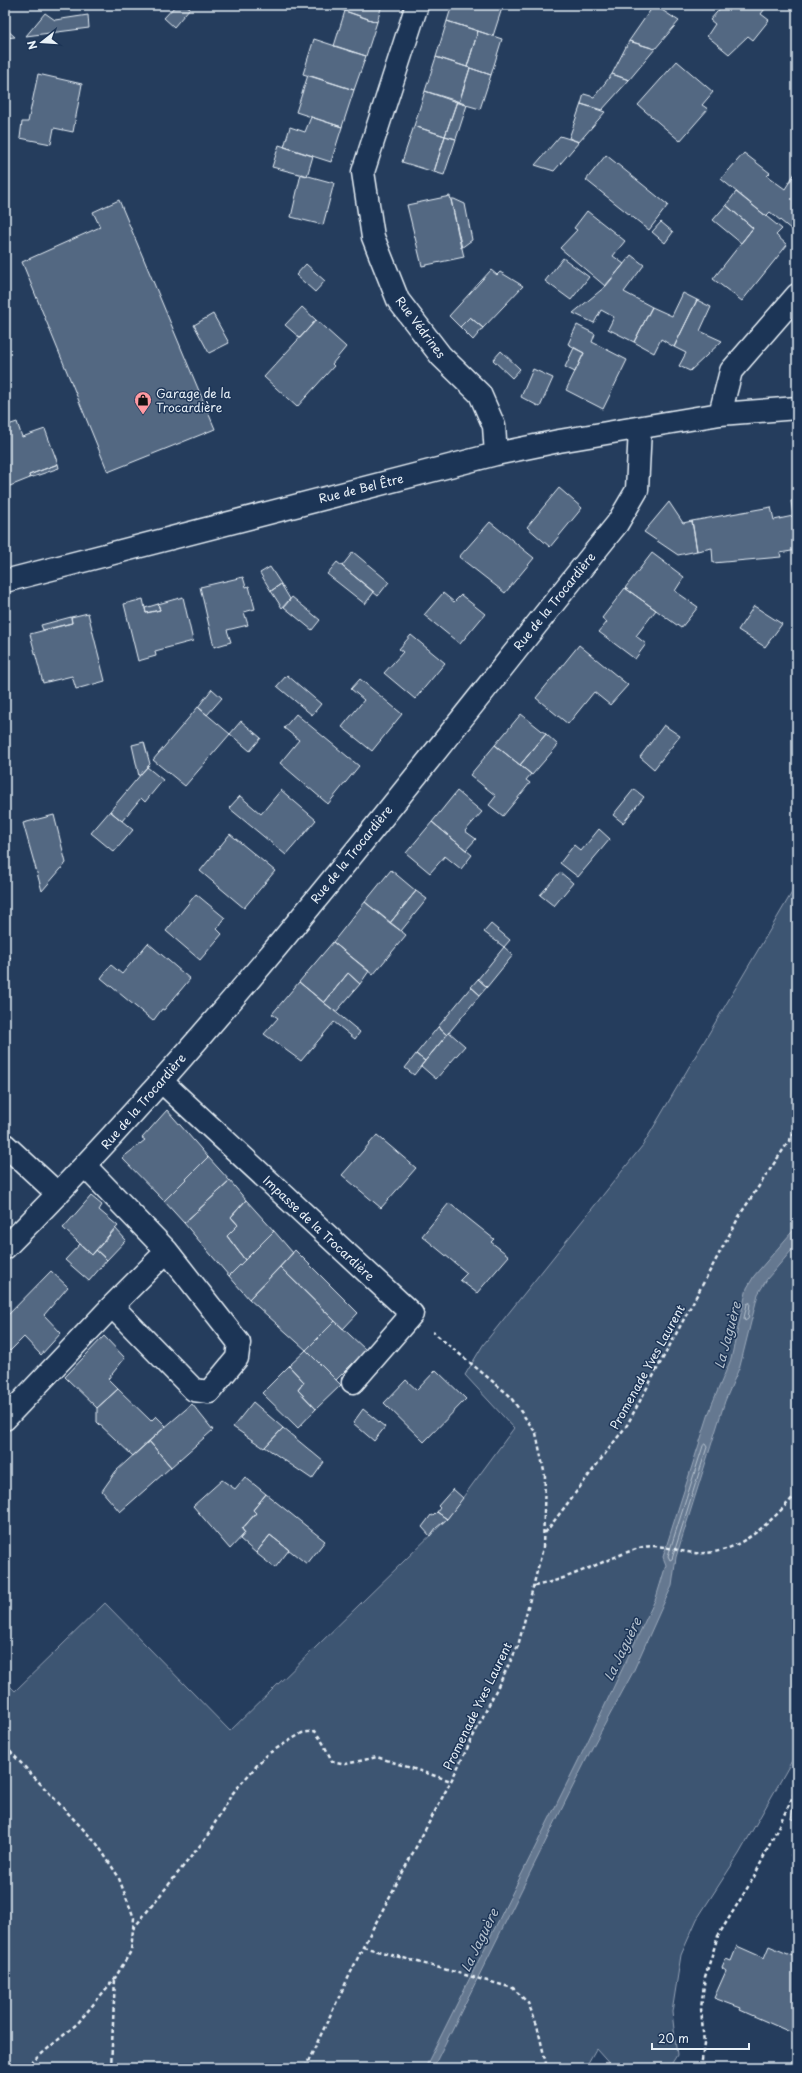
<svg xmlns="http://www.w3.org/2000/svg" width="802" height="2073" font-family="'Playpen Sans',sans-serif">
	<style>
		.green { fill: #3e5472; stroke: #93a2b5 }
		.water { fill: #657890; stroke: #99a8ba }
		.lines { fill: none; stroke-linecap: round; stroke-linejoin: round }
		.shore { stroke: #b4c1ce; stroke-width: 1 }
		.building { fill: #536782; stroke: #e8f1f8 }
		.minor-casing { stroke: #e8f1f8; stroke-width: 25 }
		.path { stroke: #e8f1f8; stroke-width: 2.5; stroke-dasharray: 4 3; stroke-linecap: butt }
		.minor { stroke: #1d3557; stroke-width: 22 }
		.labels { text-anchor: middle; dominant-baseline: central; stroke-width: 3; stroke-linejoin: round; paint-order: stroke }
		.street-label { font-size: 12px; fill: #e8f1f8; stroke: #1d3557 }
		.poi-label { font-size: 12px; fill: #e8f1f8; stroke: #1d3557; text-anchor: start }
		.water-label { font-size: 13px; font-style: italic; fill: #b4c1ce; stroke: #1d3557 }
	</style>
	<rect width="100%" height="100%" fill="#253d5d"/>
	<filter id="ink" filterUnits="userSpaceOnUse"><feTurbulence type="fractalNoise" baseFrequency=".025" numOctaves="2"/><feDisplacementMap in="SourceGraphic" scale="8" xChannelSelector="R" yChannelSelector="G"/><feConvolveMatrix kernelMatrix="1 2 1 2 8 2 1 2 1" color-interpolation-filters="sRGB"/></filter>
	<g filter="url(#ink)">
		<!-- green -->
		<path class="green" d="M797,884V1752L739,1854L697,1919L681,1955L672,2012L677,2055L669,2068H613L596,2049L585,2068H5V1681L15,1691L105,1603L230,1731L447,1519L514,1428L465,1375L483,1345L643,1145Z"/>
		<!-- water -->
		<path class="water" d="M797,1226V1244L767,1279L758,1294L740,1366L725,1401L676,1557L672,1586L662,1607L633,1672L593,1746L433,2068H425L586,1745L656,1598L666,1565L663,1557L673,1525L712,1404L731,1359L747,1288L754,1276Z"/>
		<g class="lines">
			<!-- shore -->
			<path class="shore" d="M750,1303L748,1319L745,1321L744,1318L747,1304Z
				M705,1444L707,1447L672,1559L670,1560L668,1556L703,1446Z"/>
		</g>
		<!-- building -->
		<path class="building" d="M176,5H186L190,8L174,27L164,18Z
			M340,5H382L377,22L339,9Z
			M452,5H503L493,36L447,21Z
			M654,5L679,21L655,49L629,41Z
			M723,5H768L761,14L769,20L753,40L748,36L729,54L707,36L715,24L710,20Z
			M345,11L377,22L366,56L334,46Z
			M45,13L55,20L88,15L89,28L26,36Z
			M447,21L478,31L467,67L436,57Z
			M5,28L15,37L5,38Z
			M478,31L502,39L491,75L467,67Z
			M314,39L366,56L354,90L303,74Z
			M629,41L655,49L629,80L612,74Z
			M436,57L470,68L459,103L425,91Z
			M677,61L713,92L702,105L708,109L680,141L638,105Z
			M470,68L491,75L480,109L459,103Z
			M38,74L82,84L73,132L54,128L51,144L20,138L22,122H28Z
			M612,74L629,80L602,110L581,104L584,94L594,97Z
			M308,75L354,90L342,127L296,112Z
			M425,91L457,101L445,136L414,126Z
			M457,101L467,105L456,139L445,136Z
			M581,104L605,112L579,142L569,138Z
			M311,117L342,127L331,162L284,147L290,127L305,132Z
			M414,126L445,136L434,172L402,162Z
			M445,136L456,139L444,175L434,172Z
			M560,136L579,142L554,171L535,165Z
			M279,145L313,156L307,176L272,167Z
			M744,153L770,173L767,176L785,189L797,170V234L770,212L766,216L721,179Z
			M606,155L668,205L649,230L586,180Z
			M301,174L334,183L323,225L291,217Z
			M736,192L782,229L776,235L787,245L742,301L713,279L753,228L726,205Z
			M450,196L464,257L422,266L407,205Z
			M451,199H454L465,204L472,240L461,248Z
			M119,200L215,429L108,472L22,262L100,227L93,212Z
			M726,205L753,228L741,243L713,220Z
			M587,211L625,241L613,256L624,264L605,286L560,248L577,230L574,228Z
			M661,222L673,232L665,243L652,232Z
			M631,255L644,265L624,292L652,307L634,342L608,329L614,317L601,310L594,323L573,313L606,286Z
			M563,258L589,277L571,300L545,281Z
			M306,264L325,281L315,292L296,275Z
			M491,270L497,275L500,272L523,286L483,328L470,317L460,327L449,316Z
			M683,293L697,300L674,347L661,339L654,353L634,342L652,307L672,316Z
			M697,300L711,307L700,331L722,341L690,371L679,366L686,353L674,347Z
			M302,307L316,320L300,338L285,325Z
			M213,314L229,343L209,353L194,325Z
			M470,317L483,328L473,340L460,327Z
			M316,320L346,347L332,364L334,366L297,407L264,377Z
			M577,325L595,334L592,342L627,360L603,409L566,390L584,353L568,344Z
			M574,348L584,353L575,372L565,367Z
			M501,351L520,369L512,378L493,360Z
			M533,369L553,378L540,407L521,397Z
			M17,422L22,437L45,429L58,464L29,475L30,478L5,488V426Z
			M58,464L59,468L30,478L29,475Z
			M559,488L582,508L550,547L527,527Z
			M797,500V550L780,553L781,557L713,563L712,548L697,551L692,521L771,507L774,520L793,516L791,501Z
			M669,502L683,523L692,521L697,551L678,555L644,532Z
			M490,522L534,558L505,593L459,557Z
			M353,552L389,582L378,596L342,566Z
			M652,553L684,577L675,591L698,607L681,628L625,588Z
			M337,562L374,592L365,604L327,574Z
			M270,567L281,584L271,591L260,573Z
			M243,577L246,587L249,586L255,609L244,612L248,625L227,630L231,642L214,647L200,587Z
			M281,584L290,599L282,608L271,591Z
			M625,588L656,610L636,636L646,644L635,659L599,632L607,622L602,618Z
			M443,593L454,602L461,595L485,614L460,644L424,615Z
			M183,597L193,641L155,651L156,656L138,661L124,604L143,599L146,613L160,610L158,604Z
			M292,597L320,620L312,630L284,607Z
			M158,604L160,610L146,613L145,608Z
			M754,606L782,624L765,647L738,630Z
			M88,613L105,681L76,689L72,676L43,683L30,634L72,623L71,617Z
			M71,617L72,623L43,630L41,625Z
			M411,635L445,663L415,699L384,673L403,652L399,649Z
			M579,645L628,685L610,705L594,692L568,724L536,698Z
			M287,675L321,704L312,715L277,686Z
			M360,679L402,714L372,751L342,727L364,700L351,689Z
			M212,689L222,698L207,715L198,707Z
			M198,707L230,734L185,786L153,760Z
			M296,714L359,766L328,804L280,763L299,740L284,728Z
			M521,714L546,734L520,765L495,745Z
			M241,721L261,738L250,751L230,734Z
			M664,725L680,736L654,769L640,757Z
			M546,734L558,745L532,775L520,765Z
			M144,742L150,764L139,776L132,745Z
			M495,745L531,774L526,780L530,783L503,816L489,805L496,796L470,775Z
			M147,767L163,780L145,802L141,798L122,821L110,811Z
			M634,789L644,797L623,823L613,815Z
			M281,790L316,820L286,855L229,808L240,796L261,814Z
			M457,791L482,812L465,831L476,839L466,850L432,822Z
			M110,811L133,830L114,852L91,833Z
			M54,815L66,863L42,891L23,823Z
			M432,822L472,855L461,869L445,856L430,873L406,853Z
			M599,829L610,839L578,877L560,863L574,845L581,851Z
			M230,834L275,871L244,908L200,871Z
			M391,870L416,891L390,923L365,902Z
			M560,872L573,883L554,906L540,895Z
			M416,891L427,899L401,931L390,923Z
			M196,894L225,918L217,929L222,934L200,960L166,931Z
			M365,902L406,935L373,975L333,942Z
			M491,924L510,940L504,947L484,932Z
			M333,942L369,971L360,984L348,973L324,1003L299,982Z
			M148,943L190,979L164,1010L162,1009L153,1021L101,978L111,965L122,974Z
			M504,947L513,955L487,987L478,979Z
			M5,952L11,958L5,964Z
			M348,973L360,984L336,1012L324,1003Z
			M478,979L487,987L480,995L471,987Z
			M299,982L360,1032L355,1039L334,1022L301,1061L264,1034L278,1018L272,1014Z
			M471,987L480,995L447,1035L438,1027Z
			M438,1027L447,1035L425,1061L416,1054Z
			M449,1032L465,1046L436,1079L421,1066Z
			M416,1054L425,1061L414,1075L405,1068Z
			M167,1110L208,1157L164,1201L122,1158L145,1140L142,1138Z
			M377,1135L416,1168L381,1208L342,1175Z
			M208,1157L230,1181L184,1223L164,1201Z
			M230,1181L246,1200L231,1217L238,1225L227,1236L245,1260L229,1276L184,1223Z
			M91,1196L102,1205L99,1210L118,1226L92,1255L63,1228Z
			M246,1200L274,1231L245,1260L227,1236L238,1225L231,1217Z
			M449,1203L494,1239L491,1242L509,1256L477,1293L460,1280L467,1273L422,1236Z
			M115,1228L126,1240L107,1260L96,1250Z
			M274,1231L293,1253L249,1299L229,1276Z
			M80,1244L92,1255L96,1250L107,1260L89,1281L65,1260Z
			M295,1250L358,1313L343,1329L280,1267Z
			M280,1267L335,1321L306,1350L249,1299Z
			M51,1271L68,1287L44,1315L61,1333L41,1355L24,1337L10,1351L5,1346V1318Z
			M335,1321L366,1350L336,1380L306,1350Z
			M104,1336L125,1358L108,1379L118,1389L97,1408L65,1377Z
			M306,1350L341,1385L316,1409L298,1390L304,1382L289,1366Z
			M289,1366L304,1382L298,1390L316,1409L298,1428L262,1393Z
			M436,1370L466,1399L424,1442L384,1403L406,1380L417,1390Z
			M118,1389L151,1421L156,1416L166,1426L133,1456L97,1422V1408Z
			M253,1402L283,1428L264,1448L233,1427Z
			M192,1404L213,1430L171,1467L149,1441Z
			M363,1409L385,1427L374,1441L353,1423Z
			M283,1428L324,1462L312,1479L265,1447Z
			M149,1441L171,1467L120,1512L102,1491L116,1471Z
			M245,1477L266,1494L253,1510L256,1513L242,1529L245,1533L230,1549L193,1506L222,1480L235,1489Z
			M453,1489L463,1498L447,1519L437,1512L440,1508L438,1506Z
			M266,1494L325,1541L307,1564L270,1535L256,1553L240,1539L245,1533L242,1529L256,1513L253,1510Z
			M437,1512L447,1519L436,1528L430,1536L422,1527L431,1515L433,1516Z
			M270,1535L289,1550L275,1568L256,1553Z
			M793,1808L797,1809V1820L791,1819Z
			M797,1825V1857L791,1856Z
			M737,1946L764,1958L769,1946L795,1957L797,1952V2035L740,2010L741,2008L714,1998L726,1971L722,1968L726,1959L731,1961Z"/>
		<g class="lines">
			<!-- minor casing -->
			<g class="minor-casing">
				<path id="minor" d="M417,5L363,172L373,237L398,300L441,356L480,394L494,426L496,454
					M720,414L731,371L797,295
					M5,581L496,454L559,441L720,414L797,408
					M161,1081L412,1314L353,1382
					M5,1145L58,1194
					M85,1166L167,1251L239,1343L237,1358L209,1392L194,1390L112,1306L167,1251
					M5,1248C228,1024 419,770 617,524L637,490L640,428
					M5,1419L112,1306"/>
			</g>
			<!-- path -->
			<path class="path" d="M545,1533L627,1425L741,1213L797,1129
				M534,1586C571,1579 603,1560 639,1548C656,1543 671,1549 687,1552C734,1560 768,1525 797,1493
				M5,1746L97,1844L118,1876L134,1918L131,1951L115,1978L78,2023L25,2068
				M133,1929L206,1838L232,1794L266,1755L302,1733L315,1731L323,1743L332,1761L346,1764L377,1757L451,1781
				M363,1947L513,1988L528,2003L537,2025L547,2068
				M111,2068L115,1978
				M305,2068L363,1947L451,1781L518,1646L543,1548L545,1476L536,1433L509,1395L433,1332
				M701,2068L704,2044L701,2008L705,1977L718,1936L754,1877L797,1788"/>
			<!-- minor -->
			<use href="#minor" class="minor"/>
		</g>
	</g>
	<!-- icons -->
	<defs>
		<g id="shop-pin" transform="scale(0.9)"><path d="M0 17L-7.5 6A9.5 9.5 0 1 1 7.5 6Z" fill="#ff9aa2" stroke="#1d3557"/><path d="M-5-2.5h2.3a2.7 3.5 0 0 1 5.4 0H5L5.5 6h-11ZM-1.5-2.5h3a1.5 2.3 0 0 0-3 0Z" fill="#111"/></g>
	</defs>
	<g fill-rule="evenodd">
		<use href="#shop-pin" x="143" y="400"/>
	</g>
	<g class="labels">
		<!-- street labels -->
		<g class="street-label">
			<text transform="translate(421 327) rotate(53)">Rue Védrines</text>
			<text transform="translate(361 488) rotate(-14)">Rue de Bel Être</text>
			<text transform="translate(554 601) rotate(-51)">Rue de la Trocardière</text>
			<text transform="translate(351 854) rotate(-51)">Rue de la Trocardière</text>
			<text transform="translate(143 1101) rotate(-49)">Rue de la Trocardière</text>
			<text transform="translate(319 1228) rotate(43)">Impasse de la Trocardière</text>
			<text transform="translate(647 1367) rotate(-61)">Promenade Yves Laurent</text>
			<text transform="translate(477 1706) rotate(-64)">Promenade Yves Laurent</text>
		</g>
		<!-- poi labels -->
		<g class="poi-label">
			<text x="156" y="393">Garage de la<tspan x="156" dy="14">Trocardière</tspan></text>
		</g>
		<!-- water labels -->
		<g class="water-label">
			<text transform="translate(727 1335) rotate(-75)">La Jaguère</text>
			<text transform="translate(622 1649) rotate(-64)">La Jaguère</text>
			<text transform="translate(479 1940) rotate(-64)">La Jaguère</text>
		</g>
	</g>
	<!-- margin -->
	<rect width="802" height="2073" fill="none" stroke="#1d3557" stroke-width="20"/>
	<rect x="10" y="10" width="782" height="2053" fill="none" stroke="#e8f1f8" stroke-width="1.5" filter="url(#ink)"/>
	<!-- north arrow -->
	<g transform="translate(42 42) rotate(253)" stroke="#1d3557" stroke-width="3" paint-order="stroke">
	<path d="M0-3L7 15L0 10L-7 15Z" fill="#e8f1f8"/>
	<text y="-6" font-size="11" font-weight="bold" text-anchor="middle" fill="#e8f1f8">N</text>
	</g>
	<!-- scale -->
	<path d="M652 2043v6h97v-6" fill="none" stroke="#e8f1f8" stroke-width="2"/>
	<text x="658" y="2043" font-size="12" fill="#e8f1f8" stroke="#1d3557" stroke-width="3" paint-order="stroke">20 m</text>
</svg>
